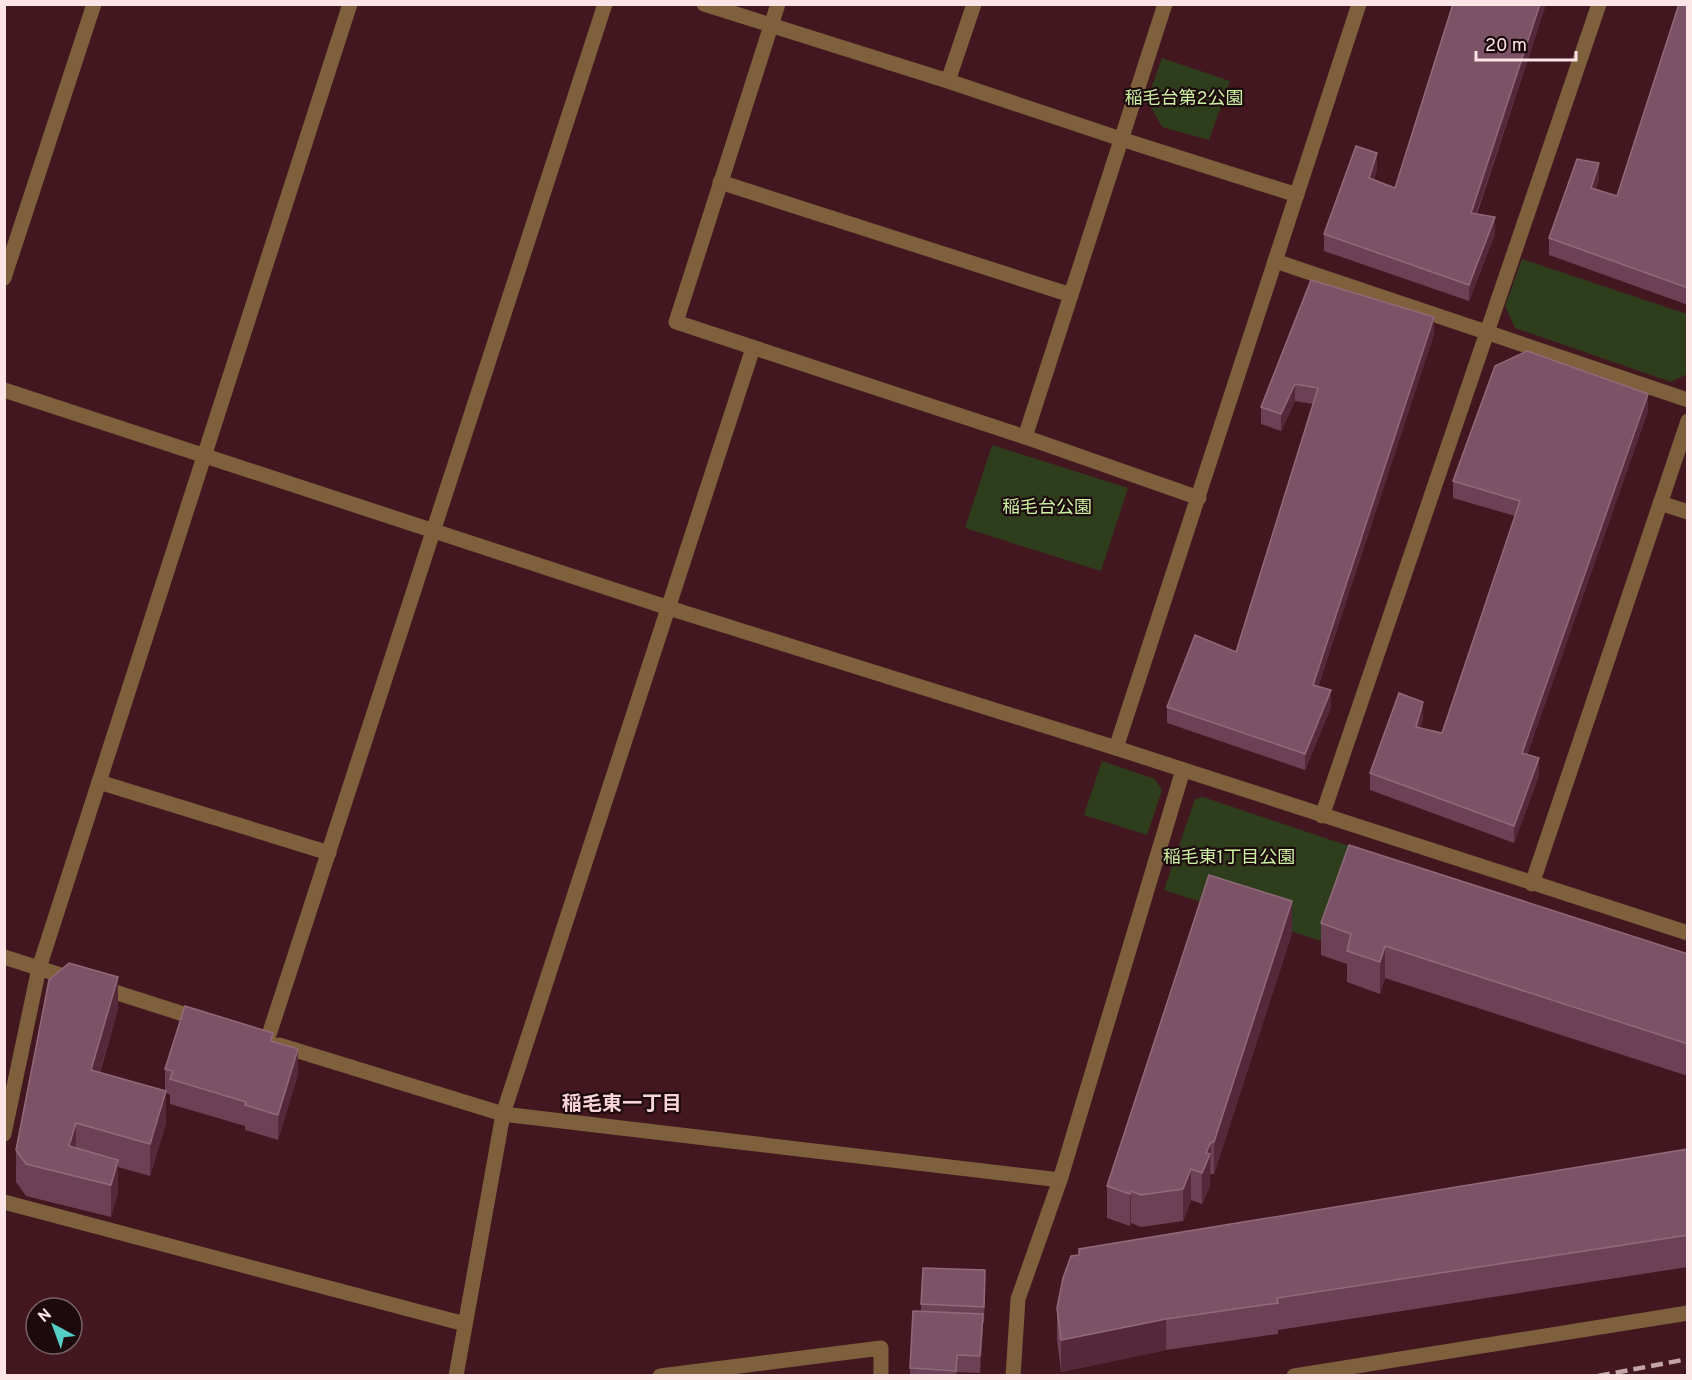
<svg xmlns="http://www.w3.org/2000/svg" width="1692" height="1380" font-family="Overpass,'Noto Sans JP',sans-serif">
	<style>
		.green { fill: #2e3e1c }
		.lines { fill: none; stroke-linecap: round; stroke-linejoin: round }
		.service { stroke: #7e603d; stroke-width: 15 }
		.minor { stroke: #7e603d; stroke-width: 15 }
		.tertiary { stroke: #7e603d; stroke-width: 15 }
		.rail { stroke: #c2a3a8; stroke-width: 4.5; stroke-dasharray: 12 6; stroke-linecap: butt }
		.wall { fill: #6c4156 }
		.shaded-wall { fill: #55293a }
		.building { fill: #7c5366; stroke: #906a7a; stroke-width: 1.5 }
		.labels { text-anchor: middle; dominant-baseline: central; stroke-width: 4.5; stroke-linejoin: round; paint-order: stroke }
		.park-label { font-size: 18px; fill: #cbf2a2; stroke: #1d0a0d }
		.neighbourhood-label { font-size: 20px; font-weight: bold; fill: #f9d4d9; stroke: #1d0a0d }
	</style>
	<rect width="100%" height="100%" fill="#431720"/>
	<!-- green -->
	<path class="green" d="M1162,58L1230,81L1209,140L1162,127L1147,100Z
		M1522,259L1687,314V374L1671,382L1515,328L1505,306Z
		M992,445L1128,488L1101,571L965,528Z
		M1102,761L1155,779L1162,790L1147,835L1084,815Z
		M1203,797L1358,849L1324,942L1164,890L1195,799Z"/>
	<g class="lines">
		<!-- service -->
		<path class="service" d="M720,182L1071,295
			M1275,261L1688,400
			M99,782L329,853
			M1322,816L1599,4"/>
		<!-- minor -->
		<path class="minor" d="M704,4L948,81L1121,139L1297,195
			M778,4L676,322L1025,437L1199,498
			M948,81L974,4
			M4,278L94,4
			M1025,437L1165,4
			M1660,503L1688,512
			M1116,748L1359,4
			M1532,884L1688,421
			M4,957L76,980
			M99,987L202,1020
			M267,1041L605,4
			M279,1045L503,1114L1060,1180
			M4,1134L39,968L350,4
			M4,1202L465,1324
			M456,1376L503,1114L753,348
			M660,1376L881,1348V1376
			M1013,1376L1018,1299L1060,1180L1183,770
			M1294,1376L1688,1313"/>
		<!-- tertiary -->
		<path class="tertiary" d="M4,390L669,608L1116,748L1688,933"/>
		<!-- rail -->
		<path class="rail" d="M1598,1376L1688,1359"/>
	</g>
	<!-- wall -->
	<path class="wall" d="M1546,4L1477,214L1495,234L1469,301L1324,251V234L1377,170L1373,180L1395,188Z
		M1688,4V305L1549,255V238L1599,179L1596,190L1617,196Z
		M1311,280L1434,334L1318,687L1331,707L1305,770L1167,723V707L1236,652L1313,404L1295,401L1281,431L1261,424V407Z
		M1648,411L1527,755L1539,775L1514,843L1370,790V773L1423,718L1420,728L1442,733L1515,516L1453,498V481Z
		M1321,923L1688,954V1076L1385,978L1380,994L1347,982V964L1321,955Z
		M1292,933L1214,1174H1211L1210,1175V1186L1202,1204L1191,1200L1183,1221L1141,1227L1131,1223L1130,1226L1107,1218V1186Z
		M118,1009L100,1073L165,1091V1069L273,1042L298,1074L278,1140L245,1130V1126L170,1104V1095L166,1093V1123L150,1176L118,1167V1192L111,1217L26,1196L16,1182V1150Z
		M1688,1149V1267L1278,1330V1334L1166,1350L1061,1372L1057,1339V1308Z
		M923,1268L985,1287L984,1323H983L980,1373L957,1372L956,1376H910V1368L921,1311Z"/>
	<!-- shaded-wall -->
	<path class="shaded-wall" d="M1540,4H1546L1471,229V213Z
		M1377,153V170L1369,195V178Z
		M1599,163V179L1591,205V188Z
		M1495,217V234L1469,301V285Z
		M1434,317V334L1313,702V685Z
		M1295,384V401L1281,431V414Z
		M1648,394V411L1522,770V753Z
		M1331,690V707L1305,770V754Z
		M1423,702V718L1416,744V727Z
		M1539,758V775L1514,843V826Z
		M1292,901V933L1214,1174V1142Z
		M1385,946V978L1380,994V962Z
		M118,977V1009L91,1102V1070Z
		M298,1049V1074L278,1140V1115Z
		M166,1091V1123L150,1176V1144Z
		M76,1123V1155L69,1146Z
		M1211,1142L1210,1186L1202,1204V1173L1206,1153Z
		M118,1160V1192L111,1217V1185Z
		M1191,1169V1200L1183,1221V1189Z
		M1131,1191V1223L1130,1226V1194Z
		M983,1314V1331L980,1373V1356Z
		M1166,1319V1350L1061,1372V1340Z"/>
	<!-- building -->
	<path class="building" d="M1453,4H1540L1471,213L1495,217L1469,285L1324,234L1356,146L1377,153L1369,178L1395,188Z
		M1679,4H1688V288L1549,238L1577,159L1599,163L1591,188L1617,196Z
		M1311,280L1434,317L1313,685L1331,690L1305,754L1167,707L1195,635L1236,652L1318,388L1295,384L1281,414L1261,407Z
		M1527,351L1648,394L1522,753L1539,758L1514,826L1370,773L1399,693L1423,702L1416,727L1442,733L1520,501L1453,481L1495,366Z
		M1349,845L1688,954V1044L1385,946L1380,962L1347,951L1351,934L1321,923Z
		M1209,875L1292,901L1214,1142H1211L1206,1153L1210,1154L1202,1173L1191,1169L1183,1189L1141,1195L1131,1191L1130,1194L1107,1186Z
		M69,963L118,977L91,1070L166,1091L150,1144L76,1123L69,1146L118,1160L111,1185L26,1164L16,1150L49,980Z
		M185,1006L273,1033L271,1041L298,1049L278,1115L245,1105L246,1102L170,1079L173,1071L165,1069Z
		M1688,1149V1235L1277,1298L1278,1303L1166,1319L1061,1340L1057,1308L1063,1278L1071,1256L1079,1255V1249Z
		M923,1268L985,1270L984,1307L921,1304Z
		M913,1311L983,1314L980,1356L957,1355L956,1371L910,1368Z"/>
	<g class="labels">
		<!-- park labels -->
		<g class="park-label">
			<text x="1184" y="99">稲毛台第2公園</text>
			<text x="1047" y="508">稲毛台公園</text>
			<text x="1229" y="858">稲毛東1丁目公園</text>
		</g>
		<!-- neighbourhood labels -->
		<g class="neighbourhood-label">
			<text x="622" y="1105">稲毛東一丁目</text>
		</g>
	</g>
	<!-- border -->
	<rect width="1692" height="1380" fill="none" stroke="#fde4e7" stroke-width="12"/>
	<!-- north arrow -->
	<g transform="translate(54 1326) rotate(319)"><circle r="28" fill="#1d0a0d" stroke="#776164" stroke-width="1.5"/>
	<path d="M0-4.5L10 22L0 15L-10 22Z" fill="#55cec6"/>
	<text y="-9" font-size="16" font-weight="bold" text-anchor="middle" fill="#fde4e7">N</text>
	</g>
	<!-- scale -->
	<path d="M1476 51v9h100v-9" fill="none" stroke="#fde4e7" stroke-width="3"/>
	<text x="1485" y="51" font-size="18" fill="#fde4e7" stroke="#1d0a0d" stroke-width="4.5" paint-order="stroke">20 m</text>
</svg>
